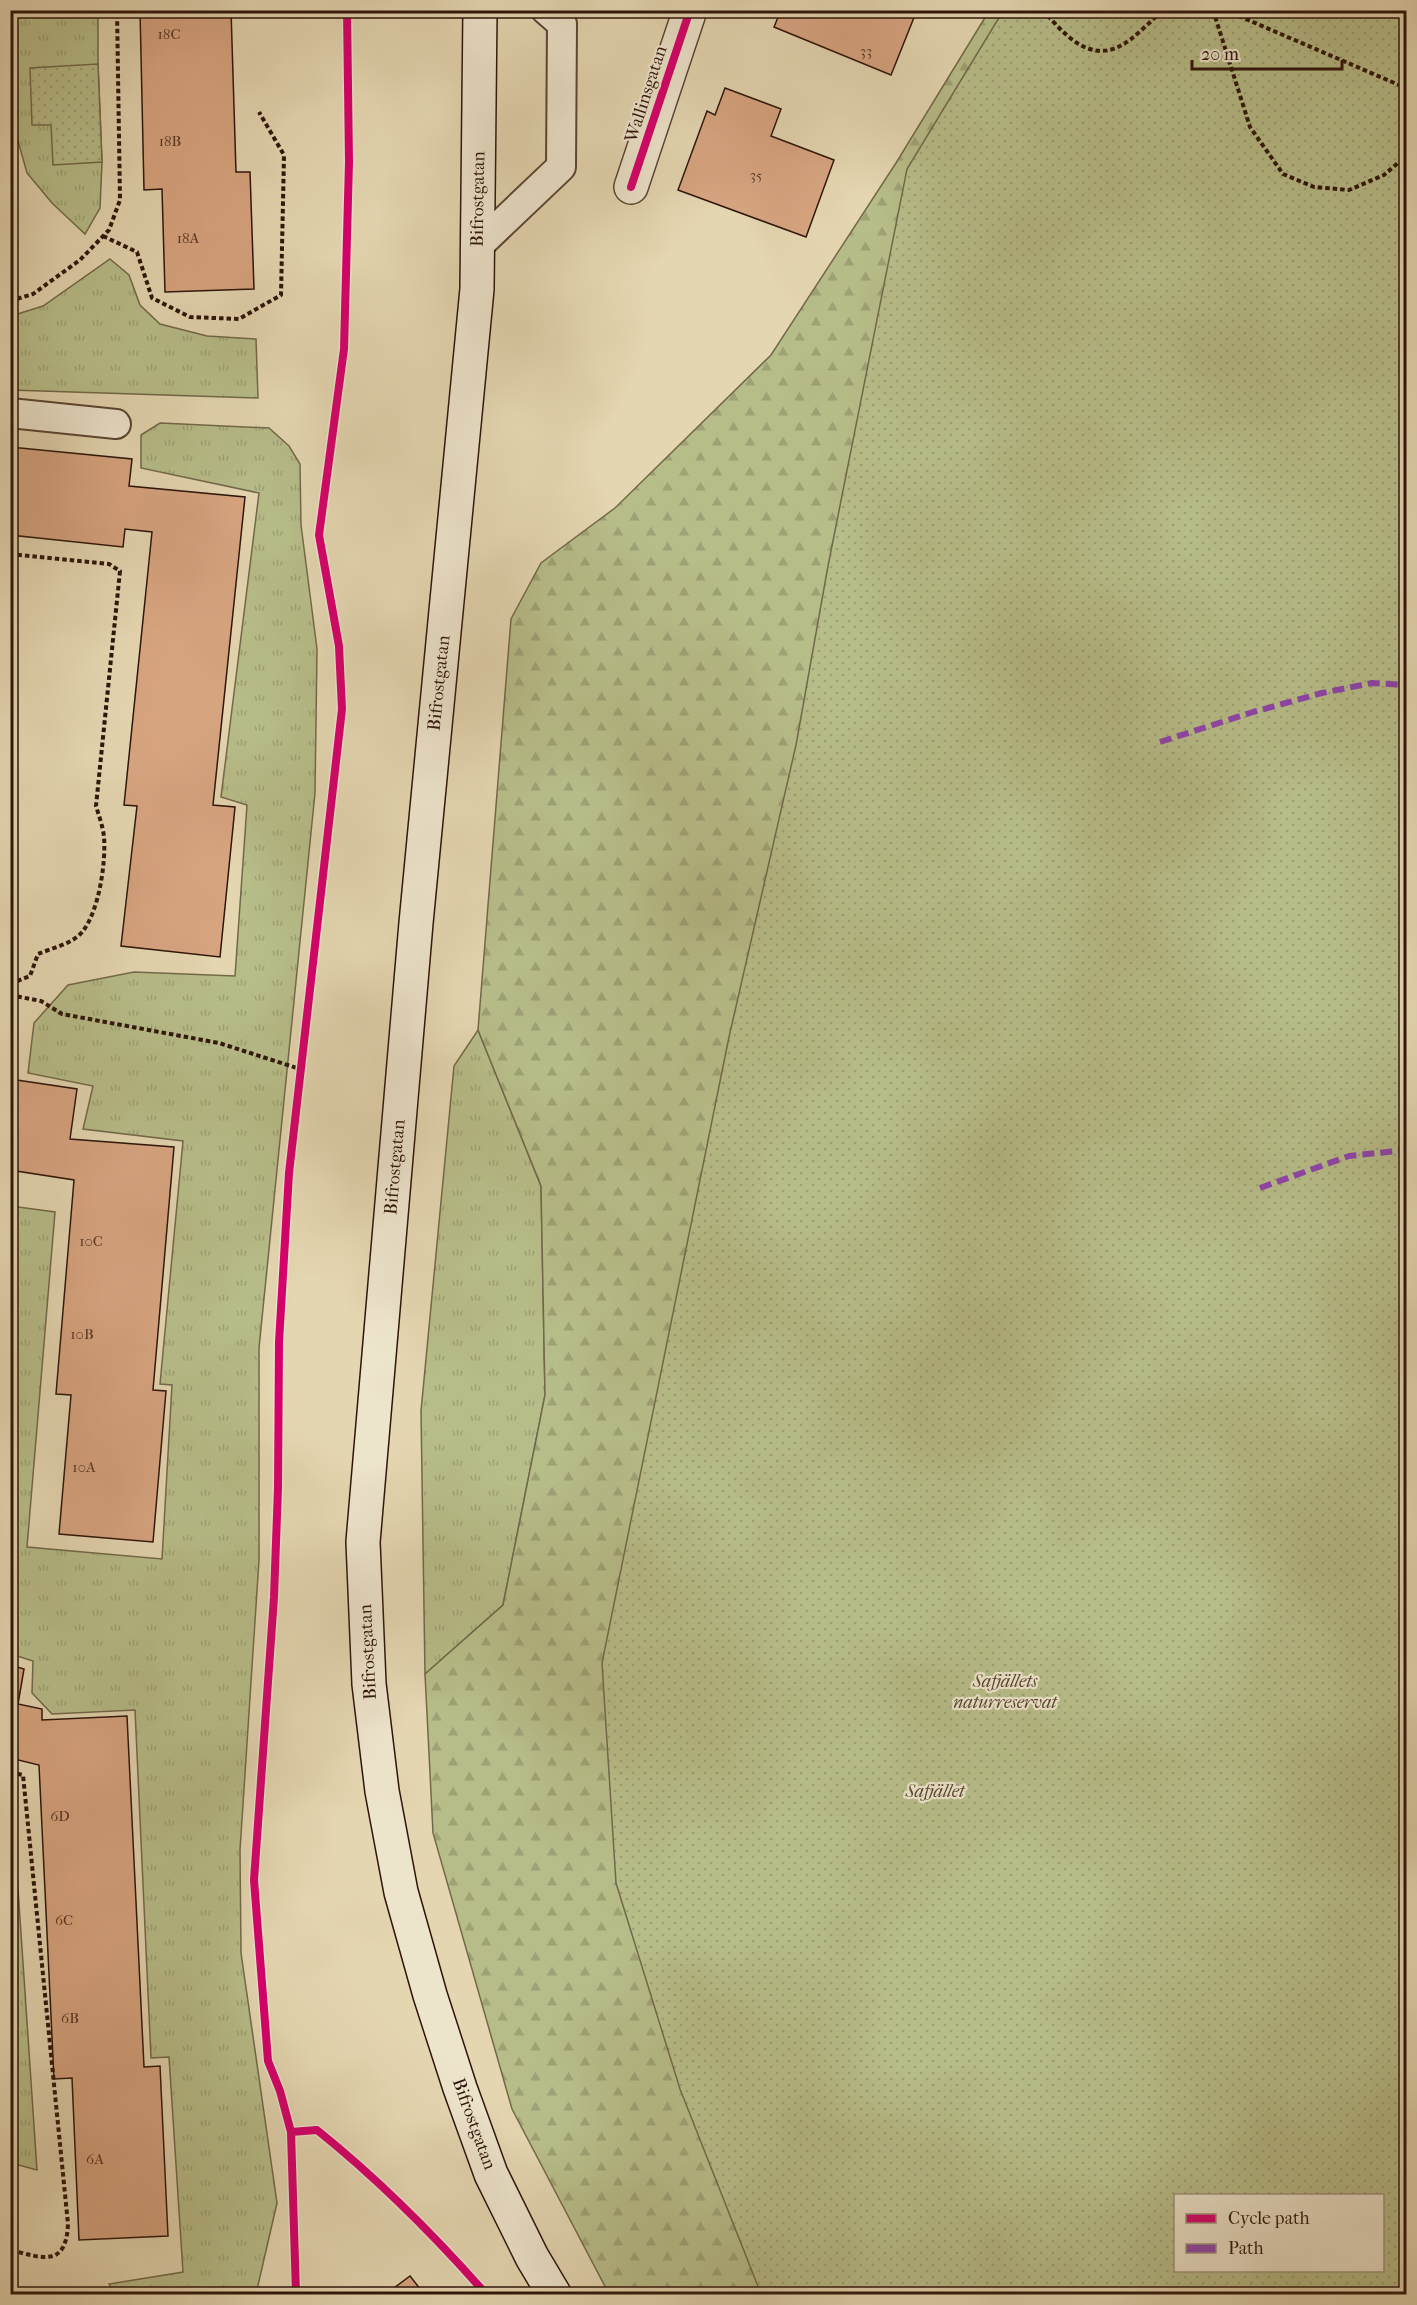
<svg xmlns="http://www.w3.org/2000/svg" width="1417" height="2305" font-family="'IM FELL French Canon',serif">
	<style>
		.grass { fill: url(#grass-tufts); stroke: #72694a; stroke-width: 1.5 }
		.forest { fill: url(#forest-firs); stroke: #72694a; stroke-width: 1.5; fill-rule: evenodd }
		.park { fill: url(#park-dots); stroke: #72694a; stroke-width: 1.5; fill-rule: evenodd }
		.building { fill: #d7a480; stroke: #2e150a; stroke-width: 1.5 }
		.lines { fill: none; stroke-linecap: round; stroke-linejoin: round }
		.lane-casing { stroke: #5c4534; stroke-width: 32 }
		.street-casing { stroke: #5c4534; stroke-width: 36 }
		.secondary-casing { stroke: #2e150a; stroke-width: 36 }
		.path { stroke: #2e150a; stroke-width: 4; stroke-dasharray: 4.5 3; stroke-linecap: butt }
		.lane { stroke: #ede4cc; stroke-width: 28 }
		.street { stroke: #ede4cc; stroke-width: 33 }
		.secondary { stroke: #ede4cc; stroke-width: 33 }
		.quiet { stroke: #8e44ad; stroke-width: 6; stroke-dasharray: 12 6; stroke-linecap: butt }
		.cycleway-casing { stroke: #ede4cc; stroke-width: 11 }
		.cycleway { stroke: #d6006c; stroke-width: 8 }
		.labels { text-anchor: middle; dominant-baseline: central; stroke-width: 4.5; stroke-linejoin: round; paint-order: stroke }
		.number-label { font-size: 15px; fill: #583928 }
		.street-label { font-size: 18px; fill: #2e150a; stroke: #ede4cc }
		.park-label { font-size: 18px; font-style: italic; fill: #574730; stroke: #ede4cc }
	</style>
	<defs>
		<pattern id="grass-tufts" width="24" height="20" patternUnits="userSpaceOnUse" patternTransform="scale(1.5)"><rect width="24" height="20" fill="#b7bd89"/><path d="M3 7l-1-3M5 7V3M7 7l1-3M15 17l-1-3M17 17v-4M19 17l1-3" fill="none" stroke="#9ea275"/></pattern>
		<pattern id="forest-firs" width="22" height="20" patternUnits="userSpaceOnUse" patternTransform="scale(1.5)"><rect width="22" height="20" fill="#b7bd89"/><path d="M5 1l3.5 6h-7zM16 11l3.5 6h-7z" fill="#9ea275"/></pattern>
		<pattern id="park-dots" width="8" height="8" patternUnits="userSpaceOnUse" patternTransform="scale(1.5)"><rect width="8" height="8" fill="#b7bd89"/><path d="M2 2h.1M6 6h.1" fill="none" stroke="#9ea275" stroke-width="1.8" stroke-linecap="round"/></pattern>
	</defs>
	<rect width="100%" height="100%" fill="#e4d6b1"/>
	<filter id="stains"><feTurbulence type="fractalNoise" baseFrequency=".00333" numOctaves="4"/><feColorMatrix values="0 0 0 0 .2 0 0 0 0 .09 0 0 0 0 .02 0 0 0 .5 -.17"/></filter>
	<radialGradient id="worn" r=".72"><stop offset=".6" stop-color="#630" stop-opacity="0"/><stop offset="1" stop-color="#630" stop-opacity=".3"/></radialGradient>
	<!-- grass -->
	<path class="grass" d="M11,11H98V64L102,162L100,208L85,234L52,203L27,173L11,116Z
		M110,259L129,275L140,305L160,324L207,336L256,339L258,398L11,390V316L43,306Z
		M160,423L269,428L289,446L300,464L301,525L317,649L315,793L259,1348V1560L240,1850L241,1953L277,2203L256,2294H115L109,2284L183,2272L169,2057L151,2058L135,1710L52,1714L32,1693L33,1661L11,1654V1206L55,1212L27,1547L162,1559L172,1385L160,1384L183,1141L83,1129L93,1086L28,1073L34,1023L68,985L134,972L235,976L247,805L221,797L259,493L141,468V435Z
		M478,1030L541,1186L545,1395L503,1605L425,1674L421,1411L454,1066Z
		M10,1785H11L37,2170L11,2163Z"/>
	<!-- forest -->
	<path class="forest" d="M989,11H1406V2294H609L512,2109L433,1833L425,1674L503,1605L545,1395L541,1186L478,1030L511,619L541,563L615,508L771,355L896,163ZM1176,2196H1382V2270H1176Z"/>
	<!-- park -->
	<path class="park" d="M1003,11H1406V2294H761L680,2089L616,1883L602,1663L729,1037L796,745L828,566L907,169ZM1176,2196H1382V2270H1176Z
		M98,64L102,162L53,165L51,125H32L30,68Z"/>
	<!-- building -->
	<path class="building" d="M140,10H231L236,172H250L254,289L165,292L162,189L144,190Z
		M781,10H917L891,75L774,27Z
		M725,88L781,109L771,136L834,160L806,237L678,190L707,111L715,115Z
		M10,447L132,459L129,486L245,497L213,805L235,807L220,957L121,946L137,806L124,805L152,532L125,529L123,547L10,535Z
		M10,1079L77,1089L70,1139L174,1147L153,1390L166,1391L153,1542L59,1534L71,1395L56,1394L74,1180L10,1170Z
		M10,1665L24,1669L18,1704L42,1709V1720L127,1716L144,2067L160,2066L168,2236L79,2240L72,2078L54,2079L39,1765L10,1758Z
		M410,2276L424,2294H386Z"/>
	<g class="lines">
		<!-- lane casing -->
		<g class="lane-casing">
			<path id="lane" d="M478,246L561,167L562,24L546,10
				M10,413L116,424"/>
		</g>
		<!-- street casing -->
		<g class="street-casing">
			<path id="street" d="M631,187L690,10"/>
		</g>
		<!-- secondary casing -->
		<g class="secondary-casing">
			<path id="secondary" d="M480,10L477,289L416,923L363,1542L369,1684L382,1791L401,1892L430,1995L460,2088L491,2174L532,2257L554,2294"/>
		</g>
		<!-- path -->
		<path class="path" d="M1043,10C1062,32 1088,63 1120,46C1133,40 1152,20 1163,10
			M1213,10L1250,127L1283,174L1314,187L1349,190L1384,175L1406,156
			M1225,10L1406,88
			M103,236L137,252L152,298L190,317L239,319L281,295L284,155L259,112
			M10,301L33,294L80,260L109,230L120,200L117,10
			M10,554L109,564L120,571L96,806C99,816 103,827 104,837C106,863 99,910 83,931C73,944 52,948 38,954L30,976L10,984
			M10,995L41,1001L62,1014L219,1043L300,1069
			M10,1772L23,1775L68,2224C66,2268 43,2258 10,2250"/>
		<!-- lane -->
		<use href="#lane" class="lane"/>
		<!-- street -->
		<use href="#street" class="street"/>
		<!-- secondary -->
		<use href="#secondary" class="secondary"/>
		<!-- quiet -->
		<path class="quiet" d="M1160,742L1253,712L1322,693L1372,683L1406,685
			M1260,1188L1349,1156L1406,1150"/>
		<!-- cycleway casing -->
		<g class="cycleway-casing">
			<path id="cycleway" d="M631,187L690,10
				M291,2132L317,2130C378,2179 434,2235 486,2294
				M296,2294L291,2132L280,2091L268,2061L254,1880L274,1597L278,1488L279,1342L289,1173L342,709L339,646L319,535L344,349L349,162L347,10"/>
		</g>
		<!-- cycleway -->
		<use href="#cycleway" class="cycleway"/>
	</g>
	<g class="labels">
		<!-- number labels -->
		<g class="number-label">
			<text x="169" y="34">18C</text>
			<text x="866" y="51">33</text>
			<text x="170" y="141">18B</text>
			<text x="756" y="175">35</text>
			<text x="188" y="238">18A</text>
			<text x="91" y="1241">10C</text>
			<text x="82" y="1334">10B</text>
			<text x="84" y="1467">10A</text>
			<text x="60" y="1816">6D</text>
			<text x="64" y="1920">6C</text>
			<text x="70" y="2018">6B</text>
			<text x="95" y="2159">6A</text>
		</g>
		<!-- street labels -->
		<g class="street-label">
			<text transform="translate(646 94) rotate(-72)">Wallinsgatan</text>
			<text transform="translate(478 199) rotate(-89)">Bifrostgatan</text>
			<text transform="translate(439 683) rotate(-84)">Bifrostgatan</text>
			<text transform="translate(395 1167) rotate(-85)">Bifrostgatan</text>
			<text transform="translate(368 1652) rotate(-93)">Bifrostgatan</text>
			<text transform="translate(474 2124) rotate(70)">Bifrostgatan</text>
		</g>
		<!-- park labels -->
		<g class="park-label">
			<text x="1005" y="1681">Safjällets<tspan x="1005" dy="21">naturreservat</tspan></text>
			<text x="935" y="1791">Safjället</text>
		</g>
	</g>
	<!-- margin -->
	<rect width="1417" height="2305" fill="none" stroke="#e4d6b1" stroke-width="36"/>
	<rect x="12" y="12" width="1393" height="2281" fill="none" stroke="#2e150a" stroke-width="3"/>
	<rect x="18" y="18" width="1381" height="2269" fill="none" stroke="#2e150a" stroke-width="1.5"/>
	<!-- legend -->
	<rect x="1174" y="2194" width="210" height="78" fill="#ede4cc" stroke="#a1917e" stroke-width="1.5"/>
	<rect x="1186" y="2214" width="30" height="9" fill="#d6006c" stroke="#a1917e" stroke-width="1.5"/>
	<text x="1228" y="2224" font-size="18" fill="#2e150a">Cycle path</text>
	<rect x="1186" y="2244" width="30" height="9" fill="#8e44ad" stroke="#a1917e" stroke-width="1.5"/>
	<text x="1228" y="2254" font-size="18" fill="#2e150a">Path</text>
	<!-- scale -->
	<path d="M1192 60v9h150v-9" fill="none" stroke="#2e150a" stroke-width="3"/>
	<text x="1201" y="60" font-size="18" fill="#2e150a" stroke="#ede4cc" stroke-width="4.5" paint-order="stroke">20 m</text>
	<rect width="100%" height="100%" filter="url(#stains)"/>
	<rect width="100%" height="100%" fill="url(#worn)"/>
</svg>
